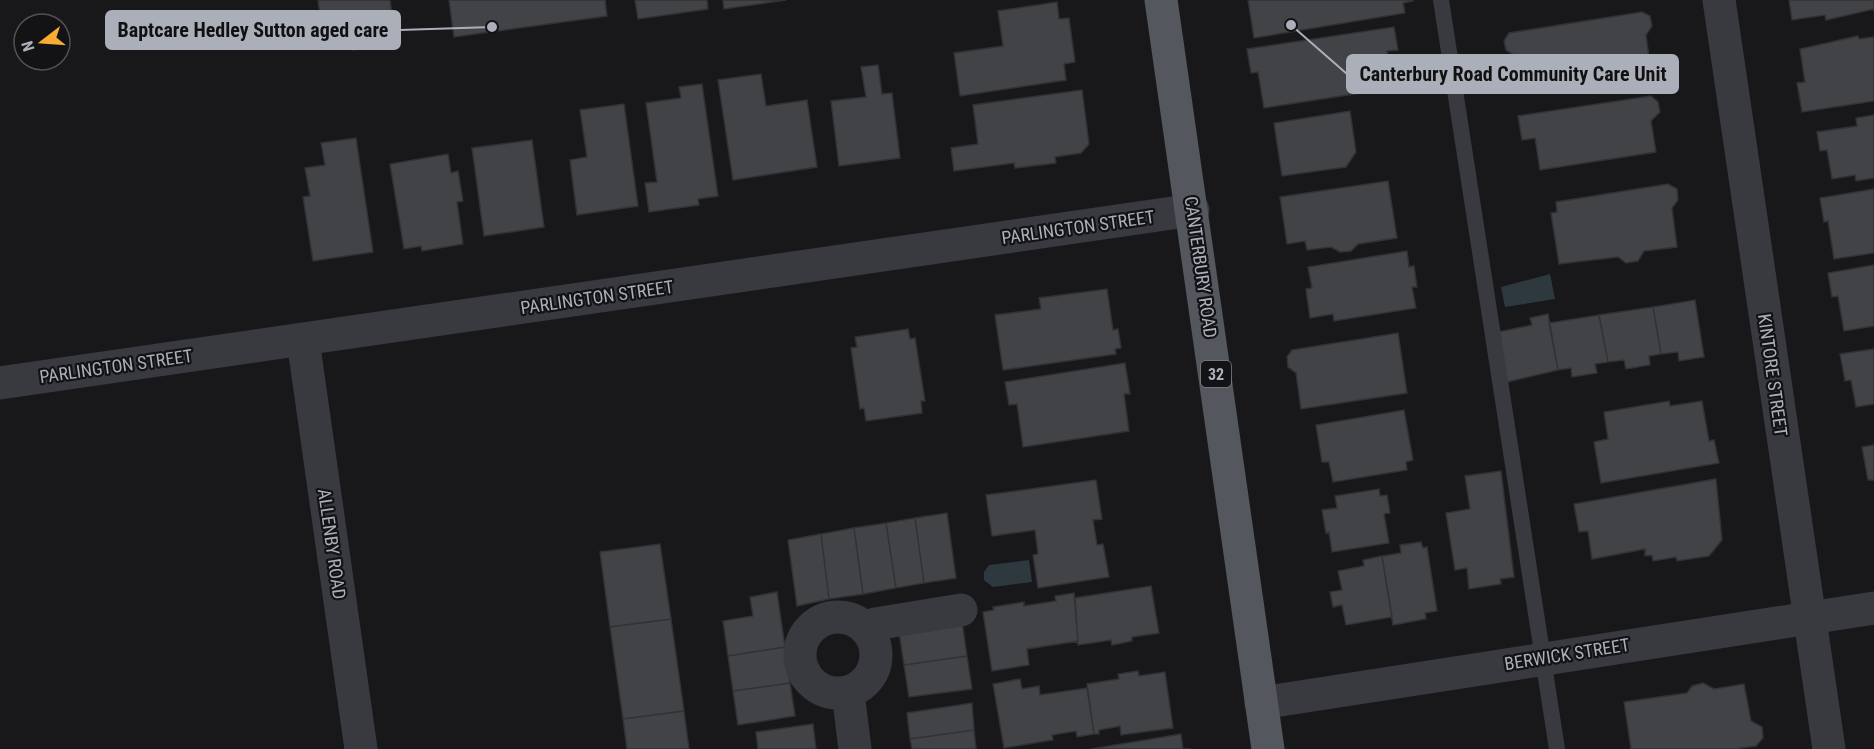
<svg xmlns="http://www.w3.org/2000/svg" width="1874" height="749" font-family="'Roboto Condensed',sans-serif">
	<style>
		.water { fill: #2d383f }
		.building { fill: #424347; stroke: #323236; stroke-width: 1.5 }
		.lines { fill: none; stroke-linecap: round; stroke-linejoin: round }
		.service { stroke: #393a3f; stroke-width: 16 }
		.minor { stroke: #393a3f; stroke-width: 33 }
		.primary { stroke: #54575e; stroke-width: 33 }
		.labels { text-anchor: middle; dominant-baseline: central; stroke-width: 4.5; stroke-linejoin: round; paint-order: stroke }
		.shield { fill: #131315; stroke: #7d8088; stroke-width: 1.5 }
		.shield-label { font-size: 16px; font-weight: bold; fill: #aaafba }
		.street-label { font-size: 18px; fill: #aaafba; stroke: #131315 }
		.leader { fill: none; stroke: #aaafba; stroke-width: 2 }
		.callout-dot { fill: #aaafba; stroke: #131315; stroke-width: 2 }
		.callout { fill: #aaafba; stroke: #aaafba; stroke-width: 2 }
		.callout-label { font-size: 20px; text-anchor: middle; font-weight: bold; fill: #111 }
	</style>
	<rect width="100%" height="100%" fill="#18181a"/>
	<!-- water -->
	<path class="water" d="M1550,274L1555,299L1505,307L1501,287Z
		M1029,560L1032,582L993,587L984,580V572L989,565Z"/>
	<!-- building -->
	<path class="building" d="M318,0H390L396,44L353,50L348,18L321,22Z
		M449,0H605L607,16L454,37Z
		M635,0H707L708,9L638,19Z
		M723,0H786L724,9Z
		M1248,0H1413V1L1403,3L1405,13L1254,38Z
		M1789,0H1874V12V9L1826,20L1825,15L1792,20Z
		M1057,2L1059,19L1069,18L1075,62L1064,64L1066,80L960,96L954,53L1003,46L998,11Z
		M1642,12L1650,16L1652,26L1646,35L1650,65L1573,76L1568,82L1559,83L1553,78L1519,85L1514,55L1506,50L1504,41L1509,33Z
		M1394,27L1398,50L1387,51L1393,88L1264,108L1258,72L1251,73L1247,49Z
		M1858,36L1859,39L1874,37V101L1802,112L1797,83L1805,82L1800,49Z
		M878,65L882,94L892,93L900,158L839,166L831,101L866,97L861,67Z
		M761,74L766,106L807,100L817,167L733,180L718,80Z
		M702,84L718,196L698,199L699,205L649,212L645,183L657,182L646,103L681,98L679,87Z
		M1082,90L1089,144L1081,153L1055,157L1056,163L1015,168L1014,163L954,171L951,148L978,144L973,105Z
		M1651,96L1658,102L1660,112L1651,121L1656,152L1540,170L1535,138L1522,140L1518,116Z
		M624,104L638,206L577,215L570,160L587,157L580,110Z
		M1350,111L1356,152L1346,167L1282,176L1274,123Z
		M1874,115V178L1856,181L1855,175L1832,179L1827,150L1820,151L1817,132L1857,126L1856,118Z
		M356,138L373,252L313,261L303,197L310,196L305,168L325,165L321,143Z
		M532,140L544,227L484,236L472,148Z
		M448,154L451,173L458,171L463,201L457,202L463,244L422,251L421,246L404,249L390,164Z
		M1388,181L1397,238L1358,244L1351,251L1340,252L1331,247L1307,250L1305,241L1287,244L1280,197Z
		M1668,184L1677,189L1678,200L1672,208L1677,247L1644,251L1638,261L1626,263L1618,257L1559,264L1551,213L1557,212L1556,202Z
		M1874,189V253L1834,259L1828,221L1824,222L1820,198Z
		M1407,251L1409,267L1414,266L1417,287H1412L1416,308L1334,321L1333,314L1310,318L1306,289L1312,288L1308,267Z
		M1874,265V326L1844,331L1838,296L1832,297L1828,273Z
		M1107,289L1113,330L1118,329L1121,348L1115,349L1116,354L1003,370L995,315L1041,309L1039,298Z
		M1695,300L1704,357L1679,361L1678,352L1661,354L1653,307Z
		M1653,307L1661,354L1649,356L1650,365L1626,369L1624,360L1608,362L1599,315Z
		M1548,314L1558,370L1507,382L1498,332L1532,325L1530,318Z
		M1599,315L1608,362L1595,364L1597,373L1572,377L1571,368L1558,370L1549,323Z
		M908,329L910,339L915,338L925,401H921L922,413L866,421L864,408L860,409L851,348L857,347L855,337Z
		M1398,333L1407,393L1301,409L1296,373L1288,367L1287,357L1292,350Z
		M1874,349V404L1856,407L1851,380L1845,381L1840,354Z
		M1125,363L1130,394H1124L1129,431L1023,447L1017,404L1009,405L1005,382Z
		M1669,401L1670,406L1702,401L1709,441L1714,440L1719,463L1601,483L1594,442L1608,439L1604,412Z
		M1404,410L1413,460L1406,462L1407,470L1333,482L1329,462H1322L1316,425Z
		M1874,445V480H1868L1862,447Z
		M1501,471L1514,577L1500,579L1501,584L1469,589L1467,568L1455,570L1446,513L1470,509L1465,476Z
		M1716,479L1722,540L1709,556L1677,561L1676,557L1653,561L1652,555L1645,556V549L1592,559L1588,531L1579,532L1574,504Z
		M1096,480L1102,519L1093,520L1097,545L1103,544L1109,577L1038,588L1033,555L1038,554L1035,530L992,536L986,495Z
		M1379,489L1380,496L1387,495L1390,513L1384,514L1389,543L1332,552L1329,532L1326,533L1322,510L1337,508L1335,496Z
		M947,513L956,578L924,583L915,518Z
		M915,518L924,583L896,588L886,523Z
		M886,523L896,588L863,594L854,528Z
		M854,528L863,594L829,599L821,534Z
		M821,534L829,599L797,606L788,540Z
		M1421,542L1423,548L1427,547L1437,611L1425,613L1426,619L1393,625L1382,556L1401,553L1400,545Z
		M660,544L671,619L610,627L600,552Z
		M1382,556L1392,617L1346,625L1342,605L1333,607L1330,592L1342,590L1338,571L1364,566L1363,560Z
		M1151,586L1159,633L1132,637V641L1112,645L1111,640L1078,645L1075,598Z
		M777,592L785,647L728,656L723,621L753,616L750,597Z
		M1074,593L1078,641L1027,649L1029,665L992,671L983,612L994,610L993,607L1024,602V606L1056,601L1055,596Z
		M671,619L684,711L623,719L610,627Z
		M962,622L967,656L904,665L899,632Z
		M785,647L790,683L733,691L728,656Z
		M967,656L972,689L909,697L904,665Z
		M1138,671L1139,676L1165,672L1173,728L1121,735L1120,726L1099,730V734H1094L1087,684L1119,679L1118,674Z
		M1020,679L1022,689L1039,686L1040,695L1087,688L1094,734L1077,737L1076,731L1052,735L1053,740L1004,748L993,684Z
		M790,683L795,716L738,725L733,691Z
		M1703,683L1714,689L1744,684L1751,721L1762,727L1763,738L1756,746L1735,749H1631L1624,702L1687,693L1692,686Z
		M972,703L974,730L910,739L907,713Z
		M684,711L689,749H627L623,719Z
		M813,724L816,749H758L756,732Z
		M974,730L976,749H912L910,739Z
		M1181,734L1183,749H1191H1091Z"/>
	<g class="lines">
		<!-- service -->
		<path class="service" d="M1441,0L1557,749"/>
		<!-- minor -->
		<path class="minor" d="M1719,0L1829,749
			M303,340L361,749
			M0,383L1193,210
			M800 655a38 38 0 1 1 76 0a38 38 0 1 1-76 0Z
			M869,631L875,624L961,610
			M848,693L855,749
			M1261,703L1874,608"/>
		<!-- primary -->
		<path class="primary" d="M1161,0L1268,749"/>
	</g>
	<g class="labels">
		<!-- shield labels -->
		<rect class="shield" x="1201" y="361" width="30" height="26" rx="4.5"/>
		<g class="shield-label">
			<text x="1216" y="374">32</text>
		</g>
		<!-- street labels -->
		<g class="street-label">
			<text transform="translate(1078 227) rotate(-8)">PARLINGTON STREET</text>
			<text transform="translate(1201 267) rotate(82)">CANTERBURY ROAD</text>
			<text transform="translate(597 297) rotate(-8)">PARLINGTON STREET</text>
			<text transform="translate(116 366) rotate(-8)">PARLINGTON STREET</text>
			<text transform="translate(1773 375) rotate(82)">KINTORE STREET</text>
			<text transform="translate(332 544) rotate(82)">ALLENBY ROAD</text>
			<text transform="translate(1567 654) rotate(-9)">BERWICK STREET</text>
		</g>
	</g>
	<!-- callouts -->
	<path class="leader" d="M492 27L400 30M1291 25L1347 74"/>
	<g class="callout-dot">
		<circle cx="492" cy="27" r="6"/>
		<circle cx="1291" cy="25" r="6"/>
	</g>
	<g class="callout">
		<rect x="106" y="11" width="294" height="38" rx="6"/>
		<rect x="1347" y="55" width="331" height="38" rx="6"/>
	</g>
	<g class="callout-label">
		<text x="253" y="37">Baptcare Hedley Sutton aged care</text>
		<text x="1513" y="81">Canterbury Road Community Care Unit</text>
	</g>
	<!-- north arrow -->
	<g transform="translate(42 42) rotate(253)"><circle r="28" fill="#131315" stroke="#4f5157" stroke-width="1.5"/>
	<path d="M0-4.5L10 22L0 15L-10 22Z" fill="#f8ad32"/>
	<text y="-9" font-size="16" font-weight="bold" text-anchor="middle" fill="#aaafba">N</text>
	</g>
</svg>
